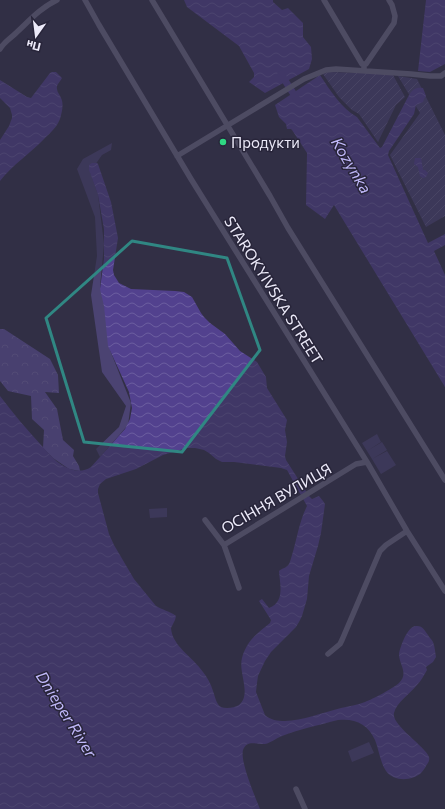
<svg xmlns="http://www.w3.org/2000/svg" width="445" height="809" font-family="Commissioner,sans-serif">
	<style>
		.grass { fill: #4b4372 }
		.forest { fill: url(#forest-crowns) }
		.garden { fill: url(#garden-furrows) }
		.water { fill: url(#water-waves); fill-rule: evenodd }
		.lines { fill: none; stroke-linecap: round; stroke-linejoin: round }
		.river { stroke: #52418e; stroke-width: 7 }
		.minor { stroke: #706d86; stroke-width: 5.5 }
		.marked { fill: none; stroke: #308783; stroke-width: 3; stroke-linejoin: round }
		.poi-dot { fill: #2fd883; stroke: #28253a; stroke-width: 1.5 }
		.labels { text-anchor: middle; dominant-baseline: central; stroke-width: 3; stroke-linejoin: round; paint-order: stroke }
		.poi-label { font-size: 15px; fill: #eceaf9; stroke: #28253a; text-anchor: start }
		.street-label { font-size: 15px; fill: #eceaf9; stroke: #28253a }
		.water-label { font-size: 16px; font-style: italic; fill: #c0b8f9; stroke: #28253a }
	</style>
	<defs>
		<pattern id="forest-crowns" width="20" height="18" patternUnits="userSpaceOnUse"><rect width="20" height="18" fill="#6454a3"/><path d="M2 6a3 3 0 1 1 6 0M12 15a3 3 0 1 1 6 0" fill="none" stroke="#7a6db0"/></pattern>
		<pattern id="garden-furrows" width="10" height="10" patternUnits="userSpaceOnUse"><rect width="10" height="10" fill="#4b4372"/><path d="M-1 1l2-2M0 10L10 0M9 11l2-2" fill="none" stroke="#655e87"/></pattern>
		<pattern id="water-waves" width="16" height="10" patternUnits="userSpaceOnUse"><rect width="16" height="10" fill="#52418e"/><path d="M0 5q4-4 8 0t8 0" fill="none" stroke="#6b5d9f"/></pattern>
	</defs>
	<rect width="100%" height="100%" fill="#322f45"/>
	<!-- grass -->
	<path class="grass" d="M112,143L111,150L102,155L90,172L98,195L104,244L100,287L104,302L110,350L131,403L128,425L100,457L96,449L119,427L126,406L102,372L91,295L97,256L95,217L77,169L83,159Z
		M377,434L381,442L367,451L362,443Z
		M382,442L387,450L372,459L367,451Z
		M387,451L396,465L381,474L372,459Z
		M167,508V517L150,518L149,509Z
		M369,742L374,753L352,762L348,751Z"/>
	<!-- forest -->
	<path class="forest" d="M0,329H4L50,359L58,375L59,393L45,392L57,409L63,440L74,450L73,456L79,466L80,471L69,469L53,458L43,448L44,430L32,419L31,396L8,391L0,381Z"/>
	<!-- garden -->
	<path class="garden" d="M328,72L368,73L393,75L405,97L396,105L378,142L359,114L352,110L339,97L323,74Z
		M398,76L417,79L445,135V216L426,227L390,155L420,113Z"/>
	<!-- water -->
	<path class="water" d="M184,0H273V2L282,10L288,8L303,23V37L311,47L312,59L309,69L265,93L249,82L254,77V73L239,46L187,7Z
		M426,0H445V64L430,72L418,71Z
		M52,72H56L62,78C60,82 56,85 57,89C57,92 60,95 61,98C64,104 62,112 60,119C57,127 51,132 45,138C31,153 12,165 0,181V140L9,126L12,118V115L10,108L0,98V80L27,97L31,98L50,73Z
		M320,75C330,90 341,108 357,117L380,148L382,147L409,95C413,89 416,87 423,88L426,96L424,99L423,102L416,105L414,114L389,151L388,155L428,243L445,234V245L434,251L445,275V387L334,205L325,219L306,205L307,153L292,130L291,129H287L286,124L279,117L275,105Z
		M415,158H421L423,170H425L428,173L426,177L423,178L420,176L418,167L414,164Z
		M92,163H97L98,164L111,202L118,238L113,270L114,275L119,283L131,289L175,291L184,292L192,297L201,313L204,317L210,323L225,334L240,351L257,362L266,377L267,388L287,420L285,430L287,442L285,456L286,460L309,496L312,499L319,496L323,501L325,504L321,533L318,546L309,576L307,599L302,616L299,622L296,627L271,652L265,661L258,676L257,683L256,692L265,715C270,720 278,721 285,721C301,721 325,712 341,708C349,706 357,705 365,702C373,699 392,689 399,683C409,673 399,665 399,654C400,647 408,624 417,626C423,626 425,631 428,635C429,637 432,640 433,642C435,647 435,652 436,657L433,662L426,667L427,670C424,675 421,681 417,685C411,693 396,703 394,713C391,725 425,746 429,757C430,760 428,763 426,766C425,768 423,771 421,773C412,781 394,782 386,771C380,762 379,750 375,740C368,724 355,718 338,720C319,725 300,729 282,736C276,738 271,743 265,744C257,745 247,739 243,750C240,762 255,796 260,809H0V396C13,413 27,430 42,446C48,453 54,460 62,465C71,471 82,473 91,467L125,429L130,419L132,408L129,392L108,346L104,306L100,289L104,259V229L98,195L89,170V165ZM187,448H195L204,450L209,453L216,459L222,462H234L281,468L287,470L307,506C299,522 297,539 292,555C291,558 290,562 289,564C287,568 282,568 279,571C280,585 285,602 269,608L262,599L259,601L271,620L270,623C258,633 247,640 242,658C238,673 252,694 239,705C234,708 226,709 221,707C216,704 215,696 213,691C211,684 207,677 203,672C193,657 172,646 171,628L175,620L176,616C170,611 162,610 156,606L134,579L114,545L109,534L98,493V489L100,484L106,479L136,469L163,455Z"/>
	<g class="lines">
		<!-- river -->
		<path class="river" d="M281,74L298,101"/>
		<!-- minor -->
		<path class="minor" d="M85,0L99,25L191,179L367,462L407,531L445,591
			M152,0L270,196L288,228L445,480
			M324,0L362,64H364V71
			M0,49C4,42 10,39 16,33C29,21 40,8 57,0
			M364,64H366L394,23L395,16L392,5L389,0
			M177,156L304,79L326,70L336,69L411,74L430,76H441L445,73
			M205,520L224,545L356,464L367,462
			M224,545L239,588
			M328,654L340,644L342,640L380,551L386,545L407,531
			M296,789L305,809"/>
	</g>
	<!-- marked area -->
	<path d="M0 0H445V809H0ZM132,241L227,258L260,350L182,452L84,442L46,318Z" fill="#322f45" fill-opacity=".55" fill-rule="evenodd"/>
	<path class="marked" d="M132,241L227,258L260,350L182,452L84,442L46,318Z"/>
	<!-- markers -->
	<circle class="poi-dot" cx="223" cy="142" r="4"/>
	<g class="labels">
		<!-- poi labels -->
		<g class="poi-label">
			<text x="231" y="142">Продукти</text>
		</g>
		<!-- street labels -->
		<g class="street-label">
			<text transform="translate(274 290) rotate(58)">STAROKYIVSKA STREET</text>
			<text transform="translate(276 498) rotate(-30)">ОСІННЯ ВУЛИЦЯ</text>
		</g>
		<!-- water labels -->
		<g class="water-label">
			<text transform="translate(352 165) rotate(59)">Kozynka</text>
			<text transform="translate(67 714) rotate(58)">Dnieper River</text>
		</g>
	</g>
	<!-- north arrow -->
	<g transform="translate(36 36) rotate(194)" stroke="#28253a" stroke-width="3" paint-order="stroke">
	<path d="M0-3L7 15L0 10L-7 15Z" fill="#eceaf9"/>
	<text y="-6" font-size="11" font-weight="bold" text-anchor="middle" fill="#eceaf9">Пн</text>
	</g>
</svg>
